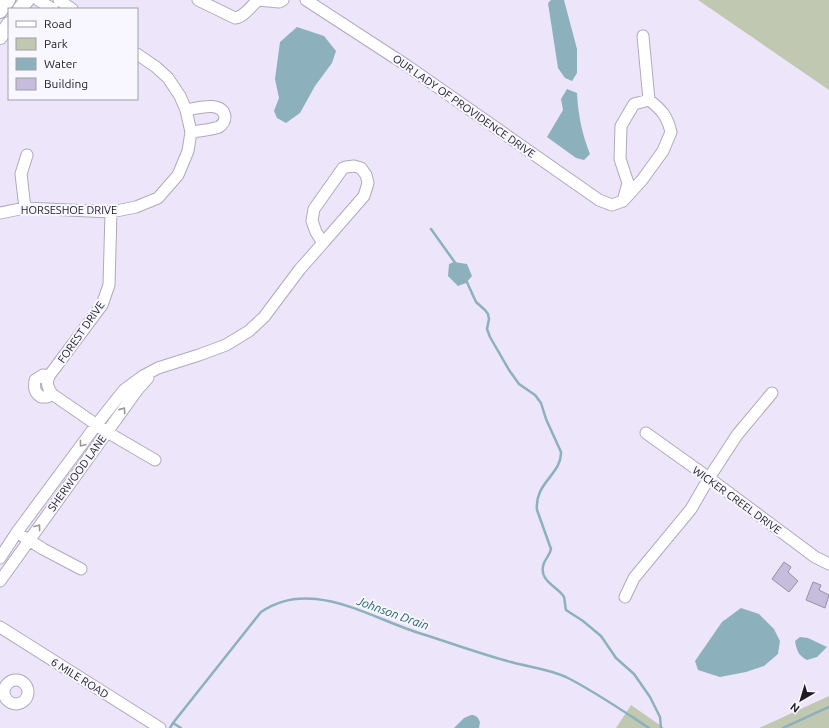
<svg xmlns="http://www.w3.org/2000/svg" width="829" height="728" font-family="Ubuntu,sans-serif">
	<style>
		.green { fill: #c1c8b1 }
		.water { fill: #8db0bd }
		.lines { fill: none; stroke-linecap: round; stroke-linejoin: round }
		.stream { stroke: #8db0bd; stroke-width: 2.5 }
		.building { fill: #c5bddb; stroke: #9691a4 }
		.minor-casing { stroke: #afa9bd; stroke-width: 13 }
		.major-casing { stroke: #afa9bd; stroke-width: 16 }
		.minor { stroke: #fff; stroke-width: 11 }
		.major { stroke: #fff; stroke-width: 14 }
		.oneway { stroke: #99989c }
		.labels { text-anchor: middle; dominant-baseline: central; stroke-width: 4; stroke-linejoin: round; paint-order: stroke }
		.street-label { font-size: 11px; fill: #1d1b23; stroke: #f8f6fe }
		.water-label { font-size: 12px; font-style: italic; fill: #195d72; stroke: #f8f6fe }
	</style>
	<rect width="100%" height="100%" fill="#ede6fb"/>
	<!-- green -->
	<path class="green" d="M698,0H829V90Z
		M829,696V728H759Z
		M631,705L664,728H616Z"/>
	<!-- water -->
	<path class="water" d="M551,0H564L577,49V73L572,81L565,78L558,68L548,3Z
		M297,27L324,36L336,51L332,63L315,86L300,113L286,123L277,118L274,111L279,98L275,79L280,42Z
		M567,89L577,93C578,114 582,134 590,154L584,160L576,158L547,137L563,110L561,99Z
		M454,262L467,264L472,276L466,283L458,286L448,276L449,264Z
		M741,608L759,614L774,629L780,641L778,654L764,666L746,672L720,677L698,670L695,661L722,622Z
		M800,637L808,638L827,647L817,657L807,660C798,655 797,651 795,641Z
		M471,715C476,715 478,717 480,722L479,728H454L464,718Z"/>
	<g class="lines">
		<!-- stream -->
		<path class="stream" d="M431,229L456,264
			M466,280L476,302L485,310L488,314L489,319L487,329L490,337L509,370L519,384L535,395L541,403L546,419L561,452C562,474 534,483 537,510L551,549C550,555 546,558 544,563C537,581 559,587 564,597C565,601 565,606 566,610L583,621L601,636L616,658L634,674L650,697L660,717L661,728
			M173,723L181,728
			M170,728L173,723L261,612C277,601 297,597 316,599C353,603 386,623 422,634C451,643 481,654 511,662C529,667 549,669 566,677C594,691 623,711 649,728
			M783,728L829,707"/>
	</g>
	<!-- building -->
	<path class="building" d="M784,562L791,567L788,572L798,581L789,592L772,579Z
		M813,582L821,585L819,590L829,595L825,608L806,600Z"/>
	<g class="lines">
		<!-- minor casing -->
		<g class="minor-casing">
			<path id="minor" d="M38,0L53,9
				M59,0L72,9
				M198,0L235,18C244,17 251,6 258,0L279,2L283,0
				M306,0L406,65L599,200L612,205L623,201L642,180L663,151L671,132C667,116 662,110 649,100L634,104L621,126L620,159L628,183L623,201
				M643,36L649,100
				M186,110C197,108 223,100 225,117C225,121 222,125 219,127C210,130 200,131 191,132
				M354,166L361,168L366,175L368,183L364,196L323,243L316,232L312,221L314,209L343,168L346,167Z
				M25,208L21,174L27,155
				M111,212L109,285L102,305L49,376C46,384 48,388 52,394L107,432L155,460
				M0,213L25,208L111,212L136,207L158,198L178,175L188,151L191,132L186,110L180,96L168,78L156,67L137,54
				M49,376L43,375L35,380C34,388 34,392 41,397H47L52,394
				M646,433L709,478L815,557L829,564
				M24,537L43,549L81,569
				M0,558L17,532L97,424L124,390L143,376L158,368L199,355L226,345L249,331L264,317L300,269L323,243
				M0,581L138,389L148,378
				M625,597L634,578L691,509L709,478L737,435L772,393
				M0,627L160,728
				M4 692a12 12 0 1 1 24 0a12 12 0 1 1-24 0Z"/>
		</g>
		<!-- major casing -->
		<g class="major-casing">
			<path id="major" d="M20,9L27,0
				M0,11L8,0
				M0,37L9,24"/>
		</g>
		<!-- minor -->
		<use href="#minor" class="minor"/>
		<!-- major -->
		<use href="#major" class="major"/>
	</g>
	<!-- one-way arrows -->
	<defs><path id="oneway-chevron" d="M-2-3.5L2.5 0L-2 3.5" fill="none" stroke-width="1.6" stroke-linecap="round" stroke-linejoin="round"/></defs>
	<g class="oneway">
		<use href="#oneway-chevron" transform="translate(123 410) rotate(-55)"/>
		<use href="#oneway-chevron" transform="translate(82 444) rotate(127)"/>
		<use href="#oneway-chevron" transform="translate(38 527) rotate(-54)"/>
	</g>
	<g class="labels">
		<!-- street labels -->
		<g class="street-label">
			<text transform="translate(464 106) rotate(35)">OUR LADY OF PROVIDENCE DRIVE</text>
			<text x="69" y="210">HORSESHOE DRIVE</text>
			<text transform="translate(81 332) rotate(-55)">FOREST DRIVE</text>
			<text transform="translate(77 473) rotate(-54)">SHERWOOD LANE</text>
			<text transform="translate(737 500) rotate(36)">WICKER CREEL DRIVE</text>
			<text transform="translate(80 678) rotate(32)">6 MILE ROAD</text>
		</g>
		<!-- water labels -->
		<g class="water-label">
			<text transform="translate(393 613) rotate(20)">Johnson Drain</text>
		</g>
	</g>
	<!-- legend -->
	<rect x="8" y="8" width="130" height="92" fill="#f8f6fe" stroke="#a09ea6"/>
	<rect x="16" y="21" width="20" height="6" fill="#ffffff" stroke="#a09ea6"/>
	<text x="44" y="28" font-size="12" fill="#1d1b23">Road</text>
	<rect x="16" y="38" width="20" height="12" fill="#c1c8b1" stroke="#a09ea6"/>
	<text x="44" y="48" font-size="12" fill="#1d1b23">Park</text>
	<rect x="16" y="58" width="20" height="12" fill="#8db0bd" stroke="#a09ea6"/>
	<text x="44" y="68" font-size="12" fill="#1d1b23">Water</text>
	<rect x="16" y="78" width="20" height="12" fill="#c5bddb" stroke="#a09ea6"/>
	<text x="44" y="88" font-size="12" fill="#1d1b23">Building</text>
	<!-- north arrow -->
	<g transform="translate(801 700) rotate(218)" stroke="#f8f6fe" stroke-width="3" paint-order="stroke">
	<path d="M0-3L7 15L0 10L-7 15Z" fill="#1d1b23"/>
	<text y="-6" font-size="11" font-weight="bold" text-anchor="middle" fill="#1d1b23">N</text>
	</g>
</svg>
